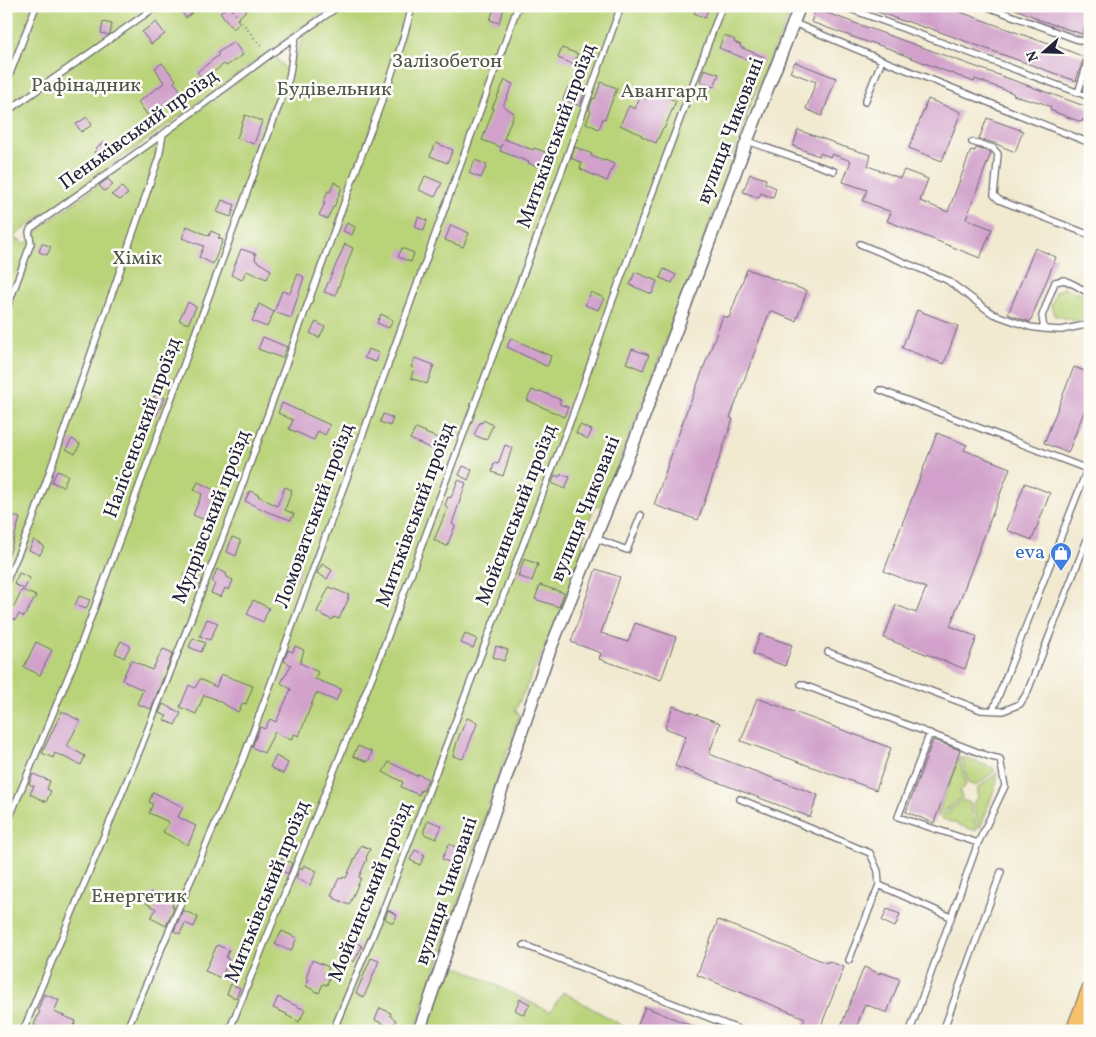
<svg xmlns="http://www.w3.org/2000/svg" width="1096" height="1037" font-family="Vollkorn,serif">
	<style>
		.green { fill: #b9d378; stroke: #6e7a5a }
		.building { fill: #d1a1cb }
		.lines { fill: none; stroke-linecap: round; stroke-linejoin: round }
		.lane-casing { stroke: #6a686f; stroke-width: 8 }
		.street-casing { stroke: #6a686f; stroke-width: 14 }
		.primary-casing { stroke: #6a686f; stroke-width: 20 }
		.path { stroke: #6a686f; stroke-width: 2; stroke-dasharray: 1 4; stroke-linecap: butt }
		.lane { stroke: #fff; stroke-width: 5.5 }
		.street { stroke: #fff; stroke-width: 11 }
		.primary { stroke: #f5c16b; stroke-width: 18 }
		.labels { text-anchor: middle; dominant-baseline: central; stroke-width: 5; stroke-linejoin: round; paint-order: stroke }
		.park-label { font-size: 20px; fill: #4f574d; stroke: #fdfcf7 }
		.street-label { font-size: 20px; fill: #22223b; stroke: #fdfcf7 }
		.shop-label { font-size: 20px; fill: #366cbe; stroke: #fdfcf7; text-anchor: end }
	</style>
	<rect width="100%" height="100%" fill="#fdfcf7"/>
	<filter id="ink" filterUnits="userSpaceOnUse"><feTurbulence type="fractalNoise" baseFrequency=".02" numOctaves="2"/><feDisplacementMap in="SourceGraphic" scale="10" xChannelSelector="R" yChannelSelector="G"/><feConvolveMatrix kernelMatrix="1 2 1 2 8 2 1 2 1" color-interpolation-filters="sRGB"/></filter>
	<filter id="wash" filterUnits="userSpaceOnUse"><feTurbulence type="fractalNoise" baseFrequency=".0096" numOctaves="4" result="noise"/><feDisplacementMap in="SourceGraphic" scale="20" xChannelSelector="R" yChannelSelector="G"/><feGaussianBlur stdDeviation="1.12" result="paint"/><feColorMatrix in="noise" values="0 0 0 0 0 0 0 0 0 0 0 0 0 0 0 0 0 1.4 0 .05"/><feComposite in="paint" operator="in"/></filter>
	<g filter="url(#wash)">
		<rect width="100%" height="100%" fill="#f1e9d0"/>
		<!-- green -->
		<path class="green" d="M6,6H332L14,236L17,241L20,240L25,244L44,225L274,55L289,73L305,34L344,6H794L751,102L716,206L652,378L602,505L594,507L582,541L585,548L561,612L515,711L520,714L512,736L514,739L510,748L508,749L495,784L462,892L415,1031H6Z
			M1064,288L1084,295C1092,304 1089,310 1085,319L1076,321L1054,315L1051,306L1056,292Z
			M959,757L966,785L960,791L962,798L937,817Z
			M962,757L993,768L995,771L976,786L968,783L962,759Z
			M997,773V781L981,826L979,828L973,803L978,797V788Z
			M962,800L970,803L977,830H973L940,818Z
			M448,968H461L550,1012L563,992L632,1031H425Z"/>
		<g id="blocks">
			<!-- building -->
			<path class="building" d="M177,6H188L193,12L186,18Z
				M229,6H251L237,19L240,23L233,29L220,12Z
				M495,6H505L499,23L490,20Z
				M697,6H703L708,8L705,18L694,13Z
				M866,6H944L1040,41V40L1052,44L1084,57L1076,81L926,27V28L906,21V22L866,8Z
				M1008,6H1082L1090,9V20L1086,23L1082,34L1037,19V18Z
				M816,9L1090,108V121L1083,119L1082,122L1070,118L1050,110L1051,107L1042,103L1032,100L1031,101L1013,95V93L975,79L974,82L896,52V51L870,42V43L811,22Z
				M103,22L112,24L110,33L108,35L101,33Z
				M156,22L165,34L151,44L142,32Z
				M724,35L735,40L734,42L741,45L740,47L764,57L761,65L719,48Z
				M234,42L243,55L226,66L224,64L203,80L197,72L219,55L217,53Z
				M562,48L578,54L573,64L558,58Z
				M795,62L836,78L822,116L806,109L816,82L790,72Z
				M162,63L176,80L174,82L189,101L180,108L174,101L163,109L160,108L148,116L138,102L164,83L155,68Z
				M704,69L719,74L714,87L700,82Z
				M505,80L513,84L503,106L514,113L504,139L533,150L534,148L554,155L548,171L528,163L529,162L500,151L502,144L501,147L482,140L494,108H492Z
				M61,82L67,89L58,96L52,89Z
				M601,82L617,88L605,119L603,118L599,129L586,123L591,111L589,110L593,98L595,99Z
				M568,87L584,94L580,106L563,99Z
				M649,91L666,98L667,97L676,101L664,129L663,128L656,143L641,136L642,135L620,125L629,106L635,109L640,96L646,99Z
				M928,99L961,112L942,161L909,148Z
				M245,115L262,121L254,144L237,138Z
				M87,117L92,125L81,132L76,124Z
				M987,118L1023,131L1015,152L994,143L979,139Z
				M798,130L835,143V144L871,155L868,166L900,178L904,170L928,179L920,201L948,212L971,150L975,151L976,148L990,152L991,153L966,219L992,229L980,258L887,221L891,212L863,201L867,190L843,182L851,161L832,154L830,157L820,153L819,156L793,146Z
				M104,142L111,154L101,162L94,152L97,150L96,148Z
				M436,143L453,150L447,163L430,156Z
				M575,147L592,154L591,156L604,161L605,160L614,164L607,181L580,169L582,163L571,158Z
				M475,160L487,165L481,178L469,173Z
				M750,174L766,179L765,183L776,188L773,198L761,193L759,198L743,192Z
				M425,176L442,183L435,197L419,190Z
				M108,179L113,185L104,191L99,185Z
				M334,182L342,187L334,207H333L327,219L319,215L325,203H323L328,191L330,192Z
				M122,187L128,194L120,200L111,195Z
				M222,200L235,205L231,217L217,212Z
				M418,217L427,220L424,231L415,227Z
				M347,223L355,227L352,235L343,231Z
				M451,225L469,233L463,247L445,240Z
				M187,226L209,236L211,231L220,235L218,238L223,240L213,264L199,257L204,246L182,238Z
				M42,243L51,247L47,255L39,252Z
				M345,244L353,248L335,296L324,292Z
				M402,248L414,253L411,262L398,257Z
				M1035,248L1056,257L1030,322L1008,314Z
				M241,249L256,254L255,260L271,270L267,279L246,271L242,280L231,275Z
				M664,269L676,275L672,283L660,278Z
				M747,269L807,291L796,321L770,311L730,418L733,419L698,520L654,505L689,404H690L723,316L729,318Z
				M635,272L657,281L652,294L630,285Z
				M298,274L304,277L291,318L274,312L282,291L290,293Z
				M591,292L604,298L598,310L585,305Z
				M188,302L196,307L188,324L179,320Z
				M259,304L274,312L267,327L252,321Z
				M917,310L958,326L944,364L902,348Z
				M381,314L393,320L389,328L377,323Z
				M316,322L325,327L319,338L310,333Z
				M263,337L287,347L282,358L258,349Z
				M511,338L539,351L551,356L548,365L546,366L507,347Z
				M368,349L379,353L376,362L364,358Z
				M632,349L649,355L643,370L626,363Z
				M415,358L434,365L427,384L411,378L414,368L411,367Z
				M1074,367L1090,373V396L1068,453L1044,443Z
				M532,390L539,393L540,391L561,400L559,404L568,407L564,417L527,400Z
				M156,393L165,398L156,416L147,411Z
				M282,403L330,425L325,435L318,431L314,440L289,429L293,420L278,413Z
				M383,414L393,418L390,426L380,422Z
				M483,420L493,425L486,440L474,435L480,422L482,423Z
				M580,425L592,430L588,439L576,433Z
				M416,428L426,432L425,433L448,442L443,454L410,439Z
				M937,433L967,445L964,450L1010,468L950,626L977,637L965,669L884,638L896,605L916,613L926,588L884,571Z
				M72,439L80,444L75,454L66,449Z
				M505,445L512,448L503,476L492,472L494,463L498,464Z
				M463,466L472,470L468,480L459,475Z
				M57,471L68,475L63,487L52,482Z
				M561,474L570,477L565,489L552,483L555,475L559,477Z
				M458,480L466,483L452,524L455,526L447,546L434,540L448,507L445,506L448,497L451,498Z
				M198,482L226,496L215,524L193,515L202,494L194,490Z
				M1025,483L1050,493L1032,540L1007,530Z
				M285,487L292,490L285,510L294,514L291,520L268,512L245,501L250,491L259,495L258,496L277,506Z
				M6,514L20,518L9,555H6Z
				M232,537L240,540V544L236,556L227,552Z
				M34,540L44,546L40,555L29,550Z
				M524,559L538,564L532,581L518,576Z
				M322,564L332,570L327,579L317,573Z
				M293,565L301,569L294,584L284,580Z
				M217,569L226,573L227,577L233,580L229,590L225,588L221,597L211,593L215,584L212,582Z
				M596,569L620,577L601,633L628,642L635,623L676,637L661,680L599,659L601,653L571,642Z
				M19,573L30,578L24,589L14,584Z
				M185,574L195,579L191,589L181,585Z
				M540,585L564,593L559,607L535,599Z
				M329,587L349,595L347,598H349L339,619L334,617L332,620L317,612Z
				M22,590L36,596L24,617L19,614L15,620L6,615V609L9,604L14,607Z
				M79,596L90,600L86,609L75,605Z
				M253,600L269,608L263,622L247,614Z
				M207,619L218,623L210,640L200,636Z
				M465,634L477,639L473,648L461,643Z
				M760,634L792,645L785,666L753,654Z
				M193,638L205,643L201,652L189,647Z
				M121,641L130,646L124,658L115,653Z
				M36,642L52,650L40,675L24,667Z
				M295,646L304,650L300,663L318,672L315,679L341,689L336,701L316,693L299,736L294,734L291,740L275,732L264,753L252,747L260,727L265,729L270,719L276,722L291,689L281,683L291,665L284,661L288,650L293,652Z
				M496,646L508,650L504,661L493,657Z
				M163,649L173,653L151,709L137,704L143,690L122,680L131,660L152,670Z
				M221,674L253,686L246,704L243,703L238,712L215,699L204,695L196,714L180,707L189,685L195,688L200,679L216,687Z
				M757,698L891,748L876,790L741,741Z
				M163,704L181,713L175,725L164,720L167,716L159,713Z
				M673,706L720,723L709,754L818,795L810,817L675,766L686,736L665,728Z
				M62,711L80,721L67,746L85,756L81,765L55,753L53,758L42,753Z
				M467,718L477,722V724L463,759L453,756L458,739Z
				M933,740L960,750L934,823L906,812Z
				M358,746L372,752L368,762L353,756Z
				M276,756L288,763L283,774L270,767Z
				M389,762L417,776L418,774L428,779L423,791L421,790L419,795L401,787L403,782L383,772Z
				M33,774L50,781L47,789L51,791L46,802L30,794L34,786L29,784Z
				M153,792L183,807L178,817L196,826L188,845L163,832L169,822L149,813L153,804L149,802Z
				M428,820L442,826L436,839L424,834V830Z
				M449,844L461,849L453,864L442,859Z
				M361,845L370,849L366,858L367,859L359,877L361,878L349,905L334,898L335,896L331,895L339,878L342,879L343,877L346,878Z
				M415,850L425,855L420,865L410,860Z
				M282,858L292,863L288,874L277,868Z
				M304,865L317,871L310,885L296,878L300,868L302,869Z
				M151,892L173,903L172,906L174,907L166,926L151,918L156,909L146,903Z
				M887,909L900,914L895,927L882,921Z
				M183,910L198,917L194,927L185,923L180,934L174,931Z
				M388,910L397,915L393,923L385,919Z
				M718,920L827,963L828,961L844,967L819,1031H800L805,1018L697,975Z
				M282,931L297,938L291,951L275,944Z
				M353,941L362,946L354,962L345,957Z
				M217,945L229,950L226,958L229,960L221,978L205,971Z
				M371,958L379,961L364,997L356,993Z
				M312,960L329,967L326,974L330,975L327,985L323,984L319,993L306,986L309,979L306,978Z
				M864,967L880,974V972L900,979L887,1013L865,1004L855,1031H839Z
				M231,984L240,988L236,998L227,994Z
				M44,994L59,1000L54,1012L76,1021L72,1031H46L34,1025L40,1011L38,1010Z
				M278,997L305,1010L299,1022L286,1015L287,1014L273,1008Z
				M520,999L530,1004L524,1015L515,1010Z
				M645,1007L702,1030V1031H648L637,1027Z
				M380,1008L391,1013L390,1016L396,1020L392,1028L375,1020Z"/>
		</g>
	</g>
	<g filter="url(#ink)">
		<use href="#blocks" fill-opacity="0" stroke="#6a686f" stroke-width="1"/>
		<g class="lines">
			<!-- lane casing -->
			<g class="lane-casing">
				<path id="lane" d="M842,6L1090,97
					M985,6L1084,42L1090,49
					M794,23L882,60L1090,143
					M1084,42L1090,25
					M6,84L36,6
					M1078,93L1090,54
					M865,102L882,60
					M6,112L157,6
					M747,141L834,171
					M972,142L993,148L998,154L994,195L999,200L1090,235
					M860,244L947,280L993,314L1030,327L1044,329
					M1090,294L1075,285L1064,280L1055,282L1042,316L1044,329L1061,330L1090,324
					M6,311L31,243L29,232L31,228L163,134L268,56L339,6
					M880,390L1090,470
					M595,538L627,550L641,515
					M6,582L32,522L123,262L159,157L163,134
					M828,652L981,710L1003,711L1020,704L1027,693L1090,532
					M801,684L988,756L1000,759L1005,786L978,843L910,1031
					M993,710L1087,470
					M930,733L898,817L978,843
					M740,799L870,853L878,871L879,885L951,917
					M6,826L76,658L289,78C292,64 292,50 296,37
					M524,945L743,1031
					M849,960L879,885
					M23,1031L141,747L231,516L367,140C384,96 401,52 412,6
					M126,1031L243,759L348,475L518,6
					M229,1031L380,657L560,176L621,6
					M333,1031L382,913L573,414L613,299L722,6
					M943,1031L1001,872"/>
			</g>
			<!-- street casing -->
			<g class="street-casing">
				<path id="street" d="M419,1031L548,655L638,432L747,141L800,6"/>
			</g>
			<!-- primary casing -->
			<g class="primary-casing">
				<path id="primary" d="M1075,1031L1090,992"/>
			</g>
			<!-- path -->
			<path class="path" d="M229,6L263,49"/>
			<!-- lane -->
			<use href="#lane" class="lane"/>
			<!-- street -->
			<use href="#street" class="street"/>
			<!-- primary -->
			<use href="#primary" class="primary"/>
		</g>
	</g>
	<!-- icons -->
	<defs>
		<g id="shop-pin" transform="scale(1.125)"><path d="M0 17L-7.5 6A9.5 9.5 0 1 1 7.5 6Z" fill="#3f7fe0" stroke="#fdfcf7"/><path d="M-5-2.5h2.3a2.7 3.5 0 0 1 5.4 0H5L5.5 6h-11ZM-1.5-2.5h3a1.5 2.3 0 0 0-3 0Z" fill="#fff"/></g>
	</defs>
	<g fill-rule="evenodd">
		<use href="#shop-pin" x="1061" y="553"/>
	</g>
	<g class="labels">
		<!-- park labels -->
		<g class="park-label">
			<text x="447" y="62">Залізобетон</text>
			<text x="86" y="86">Рафінадник</text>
			<text x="334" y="90">Будівельник</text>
			<text x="664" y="92">Авангард</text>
			<text x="137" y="259">Хімік</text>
			<text x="139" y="897">Енергетик</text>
		</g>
		<!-- street labels -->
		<g class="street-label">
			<text transform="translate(139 130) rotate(-36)">Пеньківський проїзд</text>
			<text transform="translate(731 131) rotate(-69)">вулиця Чиковані</text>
			<text transform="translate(557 136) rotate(-70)">Митьківський проїзд</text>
			<text transform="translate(143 428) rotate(-70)">Налісенський проїзд</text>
			<text transform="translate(586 509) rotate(-68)">вулиця Чиковані</text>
			<text transform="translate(416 515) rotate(-70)">Митьківський проїзд</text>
			<text transform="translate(517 515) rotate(-69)">Мойсинський проїзд</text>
			<text transform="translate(315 516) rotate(-70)">Ломоватський проїзд</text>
			<text transform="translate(212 517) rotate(-69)">Мудрівський проїзд</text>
			<text transform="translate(447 891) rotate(-71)">вулиця Чиковані</text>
			<text transform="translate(268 892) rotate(-68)">Митьківський проїзд</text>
			<text transform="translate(371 892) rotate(-68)">Мойсинський проїзд</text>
		</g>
		<!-- shop labels -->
		<g class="shop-label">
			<text x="1045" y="553">eva</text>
		</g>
	</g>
	<!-- margin -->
	<rect width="1096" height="1037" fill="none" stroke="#fdfcf7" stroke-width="25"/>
	<!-- north arrow -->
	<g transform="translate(1044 52) rotate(250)" stroke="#fdfcf7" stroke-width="4" paint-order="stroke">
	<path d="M0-4L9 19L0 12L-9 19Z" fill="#22223b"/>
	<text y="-8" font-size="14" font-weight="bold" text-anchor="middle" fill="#22223b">N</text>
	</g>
</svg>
